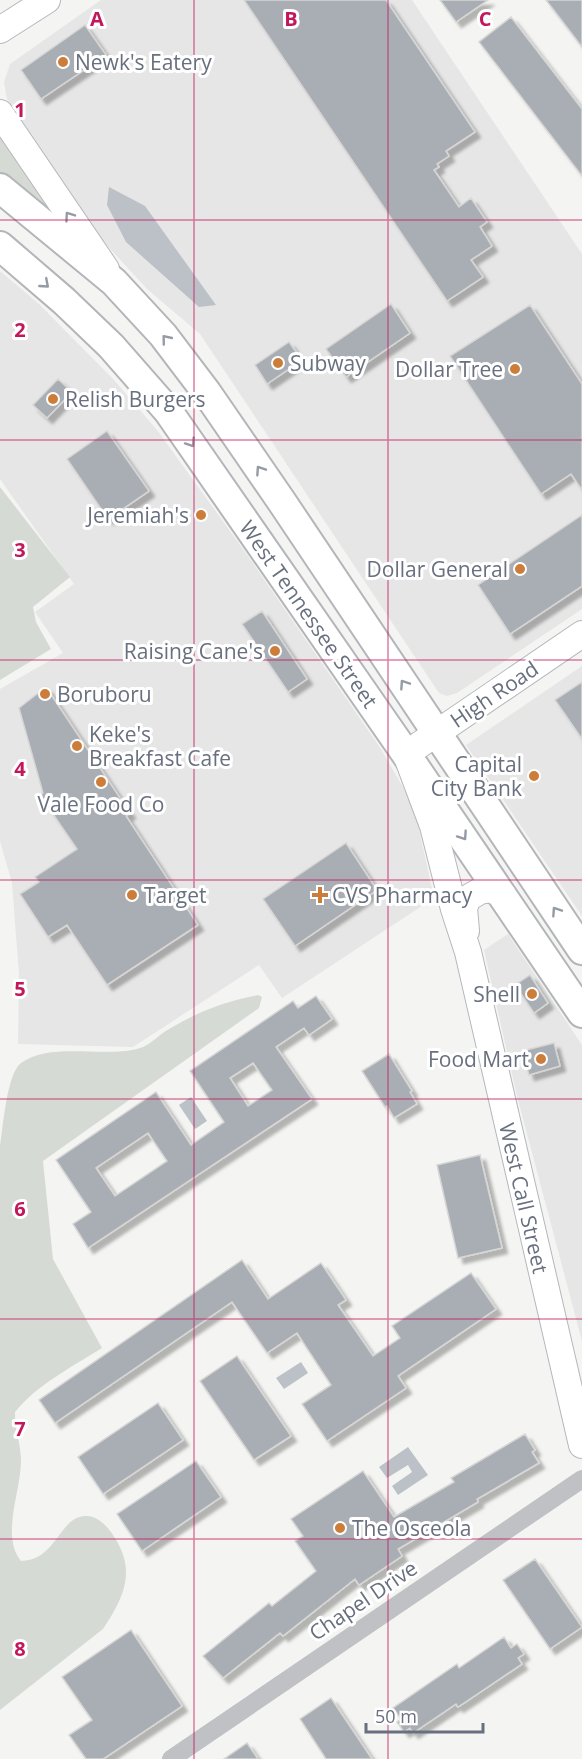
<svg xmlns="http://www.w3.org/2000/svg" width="582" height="1759" font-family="'Open Sans',sans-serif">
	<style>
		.built { fill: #e5e6e5 }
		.green { fill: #d5dbd4 }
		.water { fill: #bbc1c7 }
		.building { fill: #a9adb4; stroke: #d6d6d5; stroke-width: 1.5; fill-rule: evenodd; filter: url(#shadow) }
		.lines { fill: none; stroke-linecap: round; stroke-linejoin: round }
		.secondary-casing { stroke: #b4b7bc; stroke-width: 28 }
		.primary-casing { stroke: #b3b5b9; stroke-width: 32 }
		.street { stroke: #bfc1c5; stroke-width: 18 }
		.secondary { stroke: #fff; stroke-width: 26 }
		.primary { stroke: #fff; stroke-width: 28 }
		.oneway { stroke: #959ba5 }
		.grid { fill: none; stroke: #c2185b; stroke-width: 1.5; stroke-opacity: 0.55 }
		.poi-dot { fill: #cd7d3a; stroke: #fff; stroke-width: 2 }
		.labels { text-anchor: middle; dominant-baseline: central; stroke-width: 6; stroke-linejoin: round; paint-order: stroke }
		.poi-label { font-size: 21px; fill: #68707f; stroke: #fff; text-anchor: start }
		.street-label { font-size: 21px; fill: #68707f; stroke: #fff }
		.grid-label { font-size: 20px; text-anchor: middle; font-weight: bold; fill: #c2185b; stroke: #fff; stroke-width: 6; stroke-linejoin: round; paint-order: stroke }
	</style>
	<defs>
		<filter id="shadow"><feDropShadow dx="5.5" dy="5.5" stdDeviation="1.5" flood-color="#0004"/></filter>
	</defs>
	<rect width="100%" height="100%" fill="#f4f5f2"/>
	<!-- built -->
	<path class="built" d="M101,0H412L582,254V609L457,693L447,696L439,693L200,334L147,289L102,240L7,99L4,82L10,64Z
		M0,271L39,304L114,380L157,430L248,556L379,746L414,806L434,898L282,998L259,965L133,1047L18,1044L19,974L12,883L0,841V689L63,653L35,612L74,584L0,479Z
		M582,666V916L466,745Z
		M508,934L582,1045V1341L517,1096L484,950Z"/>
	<!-- green -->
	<path class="green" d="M0,127L54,215L0,174Z
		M0,487L70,577L33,607L36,622L51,649L0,680Z
		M258,995L262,997L259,1008L43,1161L53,1259L102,1348C72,1367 38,1384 15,1412C15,1428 20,1442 21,1458C22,1490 0,1535 21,1561C57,1560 59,1517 85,1516C96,1515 105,1524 111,1532C137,1568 126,1595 103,1629L0,1710V1146C3,1127 7,1073 21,1063C52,1040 109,1060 143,1047C152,1043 160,1034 169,1029C200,1011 222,1002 258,995Z"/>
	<!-- water -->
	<path class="water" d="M109,187L145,206L216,305L199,307L126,242L107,205Z
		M191,1097L207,1121L195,1129L179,1105Z
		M301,1362L308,1373L284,1389L276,1378Z
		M408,1447L428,1475L398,1495L392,1486L412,1472L408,1465L387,1478L379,1467Z"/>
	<!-- building -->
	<path class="building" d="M244,0H386L475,132L446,151L449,156L437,164L439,167L434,170L459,207L471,198L487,222L480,227L492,246L471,260L483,277L447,301Z
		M440,0H488L456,22Z
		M546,0H582V47Z
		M511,17L582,109V176L479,42Z
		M85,25L106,55L41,99L21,70Z
		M391,304L410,333L346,377L326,349Z
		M530,305L582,384V490L571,474L541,494L450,356Z
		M289,342L302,360L267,384L255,365Z
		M58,379L72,392L47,418L33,405Z
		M107,431L149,491L108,519L67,459Z
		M582,515V586L510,634L478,585Z
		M262,611L307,679L288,692L242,624Z
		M582,682V739L555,700Z
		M46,687L130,813L126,816L198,925L107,985L67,925L48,937L20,894L39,882L35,877L77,849L40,795L43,793L19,708Z
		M346,843L377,890L295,946L263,899Z
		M530,975L548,1003L534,1013L515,985Z
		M316,996L332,1019L309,1035L304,1028L276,1047L312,1099L88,1248L73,1224L91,1212L56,1160L156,1092L191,1145L224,1122L190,1071L293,1001L298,1008ZM253,1063L272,1090L248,1106L230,1078ZM148,1133L167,1161L115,1196L96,1168Z
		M554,1043L560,1066L529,1075L522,1051Z
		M389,1054L412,1091L410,1092L417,1104L394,1118L387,1106L385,1107L362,1071Z
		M480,1155L502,1248L458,1258L437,1165Z
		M242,1260L268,1299L321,1263L346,1300L338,1305L373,1356L400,1338L392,1326L471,1273L496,1309L398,1376L406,1388L327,1441L302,1404L331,1385L297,1333L267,1353L232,1302L55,1423L39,1400Z
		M237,1356L291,1436L254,1460L200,1381Z
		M158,1403L183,1440L103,1494L78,1457Z
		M525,1434L535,1450L532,1452L539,1463L477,1499L478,1502L398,1549L402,1556L359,1585L355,1579L283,1636L280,1633L223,1678L203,1656L269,1603L272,1606L316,1571L295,1541L303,1536L291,1519L363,1471L394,1517L454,1482L451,1478Z
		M196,1461L221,1497L142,1551L117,1514Z
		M535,1559L582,1627L550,1649L503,1580Z
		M131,1630L182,1706L103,1759H86L69,1735L92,1720L62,1677Z
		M504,1637L511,1648L517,1644L524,1654L518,1658L522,1664L458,1707L456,1704L413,1733L410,1728L404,1732L397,1722L401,1719L393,1708L457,1664L459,1668Z
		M331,1698L372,1759H326L300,1719Z
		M247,1743L258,1759H224Z"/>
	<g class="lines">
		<!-- secondary casing -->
		<g class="secondary-casing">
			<path id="secondary" d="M0,30L47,0
				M0,113L106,269
				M582,634L406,754L433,826L454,909L468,952L582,1445
				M466,931L464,908L468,898L480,891L490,889L503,895"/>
		</g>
		<!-- primary casing -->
		<g class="primary-casing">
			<path id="primary" d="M0,188L114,282L163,335L207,393L282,502L582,950
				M0,246L64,301L111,346L168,411L406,754L582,1013"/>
		</g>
		<!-- street -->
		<path class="street" d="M171,1759L582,1479"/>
		<!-- secondary -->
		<use href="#secondary" class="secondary"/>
		<!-- primary -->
		<use href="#primary" class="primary"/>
	</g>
	<!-- one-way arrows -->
	<defs><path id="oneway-chevron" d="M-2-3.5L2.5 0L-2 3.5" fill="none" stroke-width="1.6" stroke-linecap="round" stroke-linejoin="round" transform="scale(1.5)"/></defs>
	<g class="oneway">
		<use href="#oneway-chevron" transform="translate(69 216) rotate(-125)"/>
		<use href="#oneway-chevron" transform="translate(45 284) rotate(41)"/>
		<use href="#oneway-chevron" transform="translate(166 339) rotate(-129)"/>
		<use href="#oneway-chevron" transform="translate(191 443) rotate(56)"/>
		<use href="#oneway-chevron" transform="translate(260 470) rotate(-124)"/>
		<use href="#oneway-chevron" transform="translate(404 684) rotate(-124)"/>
		<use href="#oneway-chevron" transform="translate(463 836) rotate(56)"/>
		<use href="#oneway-chevron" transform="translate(556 911) rotate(-124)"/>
	</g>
	<!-- grid -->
	<path class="grid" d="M194,0V1759M388,0V1759M0,220H582M0,440H582M0,660H582M0,880H582M0,1099H582M0,1319H582M0,1539H582"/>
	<!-- markers -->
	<g class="poi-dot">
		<circle cx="63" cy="62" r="6"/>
		<circle cx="278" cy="363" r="6"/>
		<circle cx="515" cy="369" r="6"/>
		<circle cx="53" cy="399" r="6"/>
		<circle cx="201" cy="515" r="6"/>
		<circle cx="520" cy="569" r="6"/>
		<circle cx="275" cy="651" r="6"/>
		<circle cx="45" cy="694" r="6"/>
		<circle cx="77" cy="746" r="6"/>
		<circle cx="534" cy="776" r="6"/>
		<circle cx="101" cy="782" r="6"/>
		<circle cx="132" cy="895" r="6"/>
		<path d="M317 886h6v6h6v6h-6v6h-6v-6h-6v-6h6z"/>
		<circle cx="532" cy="994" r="6"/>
		<circle cx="541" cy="1059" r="6"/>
		<circle cx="340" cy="1528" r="6"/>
	</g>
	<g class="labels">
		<!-- poi labels -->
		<g class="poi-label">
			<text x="75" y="62">Newk's Eatery</text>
			<text x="290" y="363">Subway</text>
			<text x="503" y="369" text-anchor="end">Dollar Tree</text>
			<text x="65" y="399">Relish Burgers</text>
			<text x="189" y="515" text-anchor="end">Jeremiah's</text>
			<text x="508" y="569" text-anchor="end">Dollar General</text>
			<text x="263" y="651" text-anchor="end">Raising Cane's</text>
			<text x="57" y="694">Boruboru</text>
			<text x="89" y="734">Keke's<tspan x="89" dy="24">Breakfast Cafe</tspan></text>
			<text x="522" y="764" text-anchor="end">Capital<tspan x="522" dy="24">City Bank</tspan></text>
			<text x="101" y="804" text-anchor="middle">Vale Food Co</text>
			<text x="144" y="895">Target</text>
			<text x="332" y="895">CVS Pharmacy</text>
			<text x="520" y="994" text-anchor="end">Shell</text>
			<text x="529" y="1059" text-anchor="end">Food Mart</text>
			<text x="352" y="1528">The Osceola</text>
		</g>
		<!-- street labels -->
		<g class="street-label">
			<text transform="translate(309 614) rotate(55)">West Tennessee Street</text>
			<text transform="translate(494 694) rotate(-34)">High Road</text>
			<text transform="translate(524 1198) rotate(77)">West Call Street</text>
			<text transform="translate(363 1600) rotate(-34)">Chapel Drive</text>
		</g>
	</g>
	<g class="grid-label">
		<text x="97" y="26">A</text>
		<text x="291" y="26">B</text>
		<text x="485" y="26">C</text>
		<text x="20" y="117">1</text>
		<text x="20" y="337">2</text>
		<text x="20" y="557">3</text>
		<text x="20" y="776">4</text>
		<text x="20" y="996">5</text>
		<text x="20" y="1216">6</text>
		<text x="20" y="1436">7</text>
		<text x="20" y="1656">8</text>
	</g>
	<!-- scale -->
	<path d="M366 1723v9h117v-9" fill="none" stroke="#68707f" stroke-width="3"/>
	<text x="375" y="1723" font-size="18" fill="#68707f" stroke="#ffffff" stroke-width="4.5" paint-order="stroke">50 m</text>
</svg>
